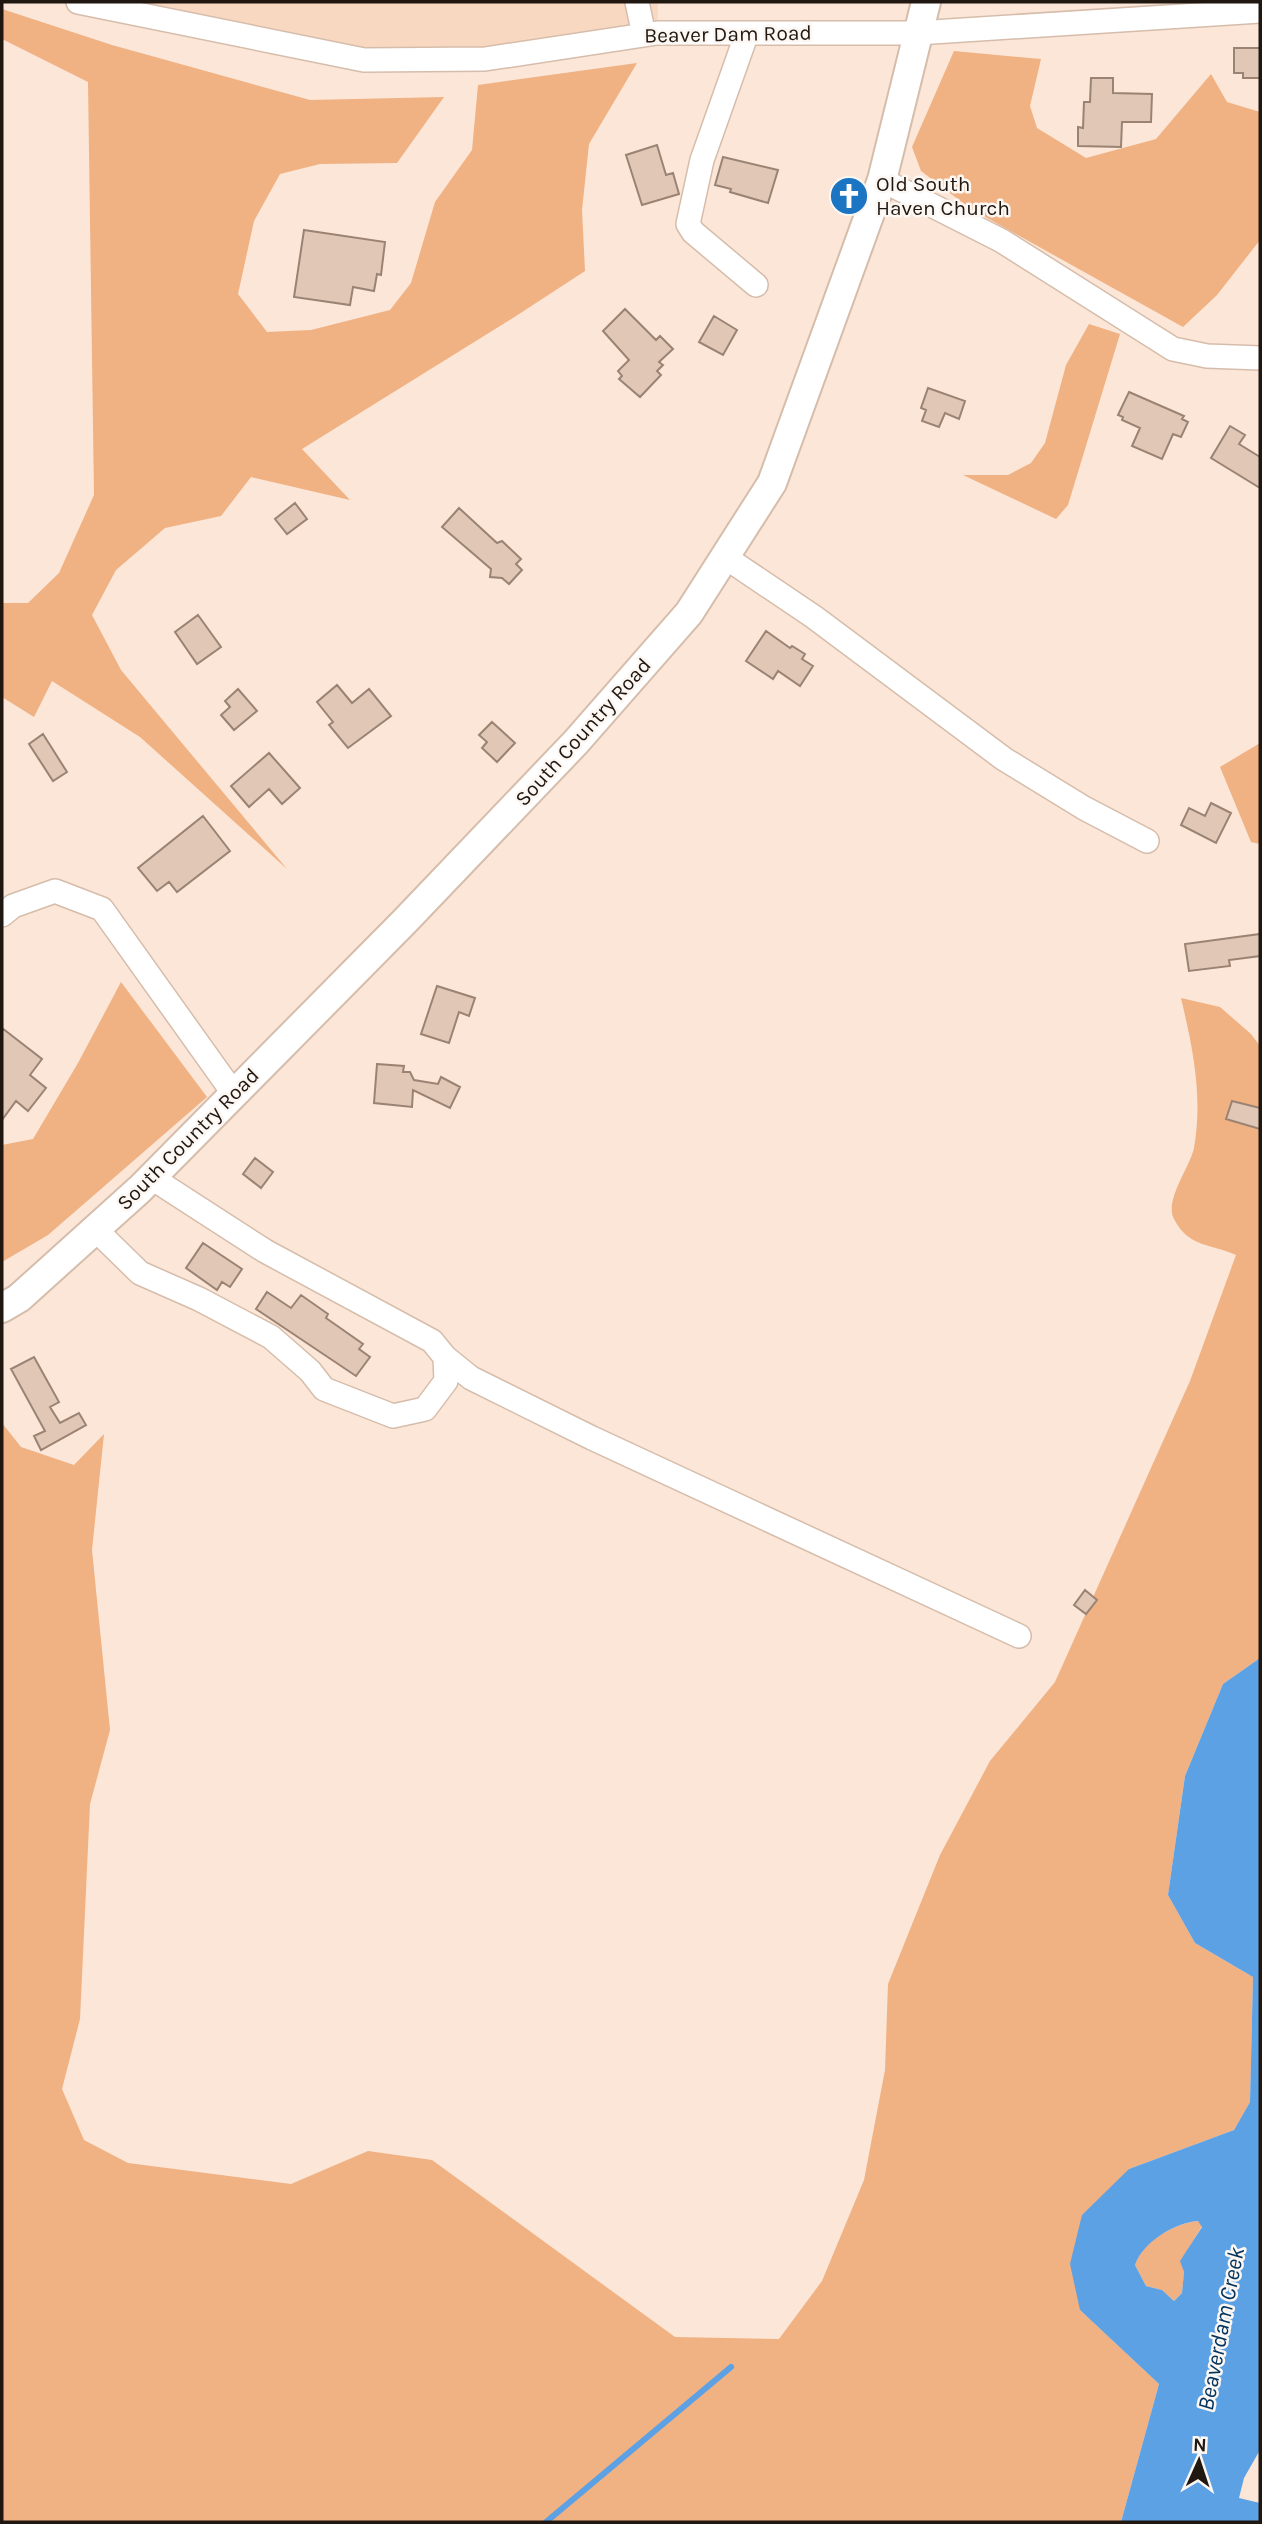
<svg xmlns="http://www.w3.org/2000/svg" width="1262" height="2524" font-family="Karla,sans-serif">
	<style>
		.built { fill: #f9d8c1 }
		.green { fill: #f0b183 }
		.water { fill: #5da1e5; fill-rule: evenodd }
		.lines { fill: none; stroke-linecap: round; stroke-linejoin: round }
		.stream { stroke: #5da1e5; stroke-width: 6 }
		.building { fill: #e1c7b5; stroke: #9b8373; stroke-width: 2 }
		.minor-casing { stroke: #d6bdab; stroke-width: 26 }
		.major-casing { stroke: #d6bdab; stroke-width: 32 }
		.minor { stroke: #fff; stroke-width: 23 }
		.major { stroke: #fff; stroke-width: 28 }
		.labels { text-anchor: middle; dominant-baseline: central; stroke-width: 5; stroke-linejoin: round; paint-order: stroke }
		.street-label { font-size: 21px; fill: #211711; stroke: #fcf7f3 }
		.poi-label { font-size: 21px; fill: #211711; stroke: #fcf7f3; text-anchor: start }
		.water-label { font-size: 23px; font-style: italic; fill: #00335e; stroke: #fcf7f3 }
	</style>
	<rect width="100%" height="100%" fill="#fbe6d7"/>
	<!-- built -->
	<path class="built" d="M78,2H658L657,33L485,59H350Z"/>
	<!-- green -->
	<path class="green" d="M2,9L112,45L310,100L444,97L397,163L320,164L280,174L254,221L238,294L267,332L311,330L390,310L411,283L435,202L472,150L478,85L637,63L589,144L582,210L585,271L516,316L302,449L350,500L251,477L221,516L165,528L116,570L92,615L121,670L287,869L140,737L52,681L34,717L2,697V603H28L59,573L94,495L88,82L2,39Z
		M954,51L1041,59L1030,106L1037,128L1086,158L1156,139L1211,74L1227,102L1260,112V240L1217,295L1183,327L971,209L921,171L912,147Z
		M1089,324L1120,334L1068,505L1056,519L963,475H1008L1031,463L1045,443L1066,365Z
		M1260,743V844L1251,842L1220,767Z
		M121,982L207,1097L48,1235L2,1262V1145L33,1139L78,1063Z
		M1181,998L1220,1007L1251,1034L1260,1046V1658L1223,1684L1185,1776L1168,1895L1195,1943L1253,1977L1250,2102L1234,2130L1129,2169L1080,2310L1159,2384L1121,2522H2V1423L21,1447L74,1465L104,1434L92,1550L110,1730L90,1804L80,2019L62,2089L84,2140L128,2163L291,2184L368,2151L432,2160L675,2337L779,2339L822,2281L864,2180L885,2070L888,1984L940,1855L990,1761L1055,1682L1190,1381L1236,1255C1210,1243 1189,1248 1174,1219C1164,1201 1190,1167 1194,1148C1203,1096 1193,1049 1181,998Z
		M1198,2221L1202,2226L1181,2261L1184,2272L1182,2293L1174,2301L1162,2290L1146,2286L1135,2265C1143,2241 1173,2224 1198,2221Z"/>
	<!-- water -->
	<path class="water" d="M1260,1658V2450L1244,2478L1239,2498L1260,2503V2522H1121L1159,2384L1080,2310L1070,2264L1082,2215L1129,2169L1234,2130L1250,2102L1253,1977L1195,1943L1168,1895L1185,1776L1223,1684ZM1198,2221L1202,2227L1180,2261L1184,2272L1182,2293L1174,2301L1162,2290L1146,2286L1135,2265C1143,2242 1174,2223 1198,2221Z"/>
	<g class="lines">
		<!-- stream -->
		<path class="stream" d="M546,2522L731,2367"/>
	</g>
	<!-- building -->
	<path class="building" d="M1234,48H1260V78H1243V73H1234Z
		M1091,78H1113V93L1152,94L1151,122H1122L1121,147L1078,146V127L1083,128L1084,102H1090Z
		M657,145L666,175L673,173L679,194L642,205L626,155Z
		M723,157L778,170L768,203L730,192L731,189L715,185Z
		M304,230L385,242L381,275L377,274L374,291L353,287L350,305L294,297Z
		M625,309L656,340L660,336L673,349L659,362L663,365L657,371L661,375L640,397L619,379L622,376L618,371L629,360L603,331Z
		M714,316L737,330L723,355L699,342Z
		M928,388L965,401L959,419L945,413L939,427L922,421L926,410L921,408Z
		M1129,392L1184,416L1182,419L1188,422L1181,437L1173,434L1162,459L1132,446L1140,428L1122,420L1123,417L1118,415Z
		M1230,426L1245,435L1239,444L1260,457V488L1211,458Z
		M295,503L307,519L287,534L275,519Z
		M459,508L497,543L502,541L521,559L516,564L522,570L509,584L502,578L490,577L491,569L442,527Z
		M198,615L221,647L197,664L175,632Z
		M766,631L790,648L792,646L805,654L802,659L813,666L800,686L778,671L773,679L746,661Z
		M337,685L352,703L369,689L391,716L348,748L329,725L333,722L317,702Z
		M238,689L257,711L234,730L221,715L230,707L225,701Z
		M492,722L515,743L497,762L482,748L487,742L479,735Z
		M43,734L67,772L53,781L29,744Z
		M269,753L300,788L282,804L269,789L249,807L231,786Z
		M1211,803L1231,813L1216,843L1181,825L1189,808L1205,816Z
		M203,816L230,851L177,892L169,882L157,891L138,868Z
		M1260,934V956L1229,960L1230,966L1189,971L1185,944Z
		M437,986L475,998L469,1016L459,1012L449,1043L421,1034Z
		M2,1028L42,1059L30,1075L46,1088L28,1111L16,1101L2,1120Z
		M377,1064L404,1066L403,1072H410L414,1080L438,1084L441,1077L460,1087L450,1108L413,1090L412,1107L374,1103Z
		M1232,1101L1260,1108V1129L1226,1119Z
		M255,1158L273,1172L261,1188L243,1174Z
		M203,1243L242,1269L230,1287L222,1282L217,1290L186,1268Z
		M267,1292L291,1308L301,1295L328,1314L326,1318L363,1344L359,1349L370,1357L356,1376L256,1309Z
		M34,1357L59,1402L50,1407L60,1423L79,1413L86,1425L41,1450L34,1436L45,1431L11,1369Z
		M1085,1590L1097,1600L1086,1614L1074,1605Z"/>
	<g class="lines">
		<!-- minor casing -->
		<g class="minor-casing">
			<path id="minor" d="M78,2L364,60L485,59L657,33H917L1260,11
				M637,2L644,35
				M747,33L702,160L688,224L693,232L756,285
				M882,180L1002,241L1173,349L1207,356L1260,358
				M725,557L814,617L1004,759L1084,808L1147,841
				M2,915L13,906L55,891L102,909L234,1094
				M95,1229L140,1273L199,1299L271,1337L310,1371L324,1389L393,1416L425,1409L446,1381L445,1357L432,1341L265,1251L152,1178
				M445,1357L471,1378L592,1438L1019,1636"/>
		</g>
		<!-- major casing -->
		<g class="major-casing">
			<path id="major" d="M2,1308L19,1298L140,1189L405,921L576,742L689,613L772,483L882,180L926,2"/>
		</g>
		<!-- minor -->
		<use href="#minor" class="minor"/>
		<!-- major -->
		<use href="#major" class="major"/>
	</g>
	<!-- icons -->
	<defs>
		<g id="church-disc" transform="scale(2.0125)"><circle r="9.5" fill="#1b75c2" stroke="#fcf7f3"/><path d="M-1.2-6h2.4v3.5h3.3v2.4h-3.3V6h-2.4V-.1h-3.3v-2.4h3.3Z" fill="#fff"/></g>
	</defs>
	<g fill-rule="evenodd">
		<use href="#church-disc" x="849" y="196"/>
	</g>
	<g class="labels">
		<!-- street labels -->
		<g class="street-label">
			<text transform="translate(728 34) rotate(-1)">Beaver Dam Road</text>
			<text transform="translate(583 732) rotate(-48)">South Country Road</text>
			<text transform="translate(188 1139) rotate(-45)">South Country Road</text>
		</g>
		<!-- poi labels -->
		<g class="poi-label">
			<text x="876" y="184">Old South<tspan x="876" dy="24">Haven Church</tspan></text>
		</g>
		<!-- water labels -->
		<g class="water-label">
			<text transform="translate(1221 2329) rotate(-79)">Beaverdam Creek</text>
		</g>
	</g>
	<!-- border -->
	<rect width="1262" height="2524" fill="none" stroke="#211711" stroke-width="7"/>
	<!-- north arrow -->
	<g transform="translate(1199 2461) rotate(3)" stroke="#fcf7f3" stroke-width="5" paint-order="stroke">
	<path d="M0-5L12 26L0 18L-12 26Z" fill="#211711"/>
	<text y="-10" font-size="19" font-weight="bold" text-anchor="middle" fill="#211711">N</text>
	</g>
</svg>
